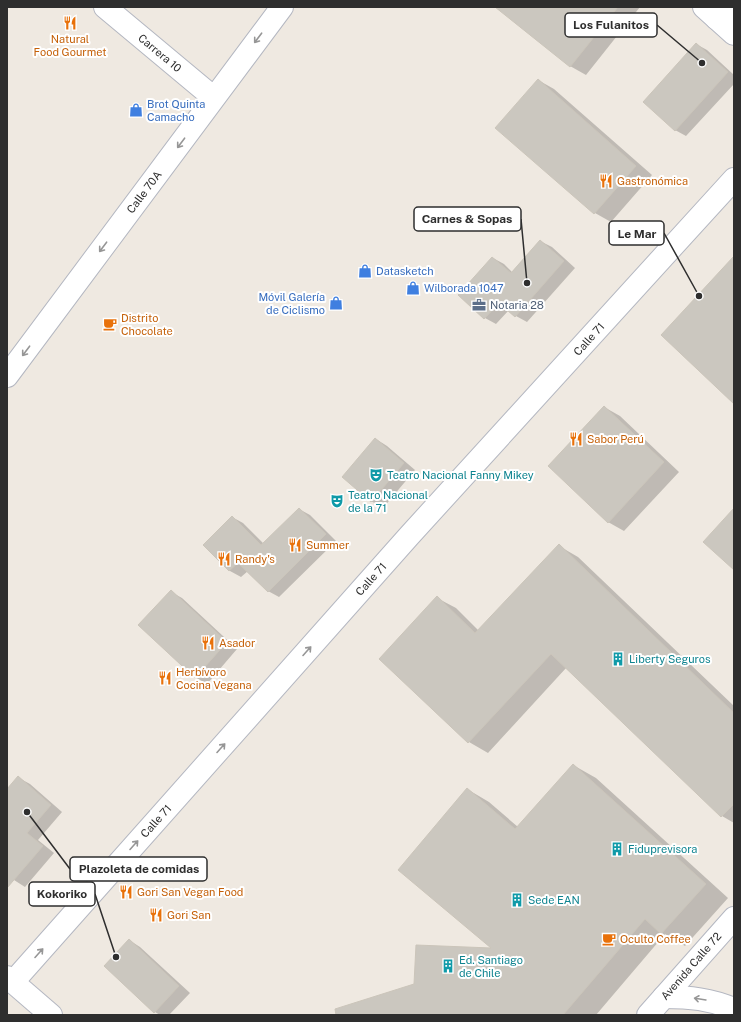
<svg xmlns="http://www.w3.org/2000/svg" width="741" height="1022" font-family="'Public Sans',sans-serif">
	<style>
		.shadow { fill: #0003 }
		.building { fill: #cbc7bf; stroke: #cbc5ba }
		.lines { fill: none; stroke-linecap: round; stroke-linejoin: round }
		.minor-casing { stroke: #b4b7c1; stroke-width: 24 }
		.tertiary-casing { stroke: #b4b7c1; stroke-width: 24 }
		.secondary-casing { stroke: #b4b7c1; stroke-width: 24 }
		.minor { stroke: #fff; stroke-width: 22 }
		.tertiary { stroke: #fff; stroke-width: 22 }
		.secondary { stroke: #fff; stroke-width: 22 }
		.oneway { stroke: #969696 }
		.labels { text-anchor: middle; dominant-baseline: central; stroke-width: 4; stroke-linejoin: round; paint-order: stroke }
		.food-label { font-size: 11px; fill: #c56008; stroke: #fff; text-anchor: start }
		.street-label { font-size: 11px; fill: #2e2e2e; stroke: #fff }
		.shop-label { font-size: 11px; fill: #366cbe; stroke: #fff; text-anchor: start }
		.service-label { font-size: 11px; fill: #4e5e75; stroke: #fff; text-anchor: start }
		.culture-label { font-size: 11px; fill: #0d838f; stroke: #fff; text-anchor: start }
		.leader { fill: none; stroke: #2e2e2e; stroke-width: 1.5 }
		.callout-dot { fill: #2e2e2e; stroke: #fff; stroke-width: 1.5 }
		.callout { fill: #fff; stroke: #2e2e2e; stroke-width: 1.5 }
		.callout-label { font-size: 12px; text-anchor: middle; font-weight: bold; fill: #2e2e2e }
	</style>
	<rect width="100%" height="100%" fill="#efe9e1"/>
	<!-- shadow -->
	<path class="shadow" d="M497,7H640L586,75L570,66Z
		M696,44L707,50L734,75V84L686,136L675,130Z
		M538,80L554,89L652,175L611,222L595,213L497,128Z
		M540,241L552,247L575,268L527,322L516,316L509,310L496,324L485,318L493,258L504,264L512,272Z
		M604,407L620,416L679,472L624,531L608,522Z
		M376,439L387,446L415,470L383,508L371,501Z
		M299,509L310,515L336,541L279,597L268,591L248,571L241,577L230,571L205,545L232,517L243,523L264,544Z
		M559,546L578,557L734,706V823L722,816L567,667L488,753L469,742L380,659L437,598L456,608L479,631Z
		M171,592L182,598L237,649L207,684L195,677Z
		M573,765L596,778L728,898L685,946L665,934L596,1015H363L415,985L494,950L467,789L489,802L518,827Z
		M19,778L30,784L62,812L38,840L54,853L25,887L14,880L7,874V791Z
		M129,940L140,947L190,993L169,1015H160L155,1012L105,966Z"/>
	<!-- building -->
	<path class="building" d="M495,7H618L570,67Z
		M696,43L728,72L675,131L643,102Z
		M538,79L636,166L594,214L495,128Z
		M540,240L564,261L515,317L499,303L484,319L458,295L492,257L511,273Z
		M734,256V404L661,335Z
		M604,406L664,462L608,523L548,466Z
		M375,438L404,463L371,502L342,477Z
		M299,508L326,534L268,592L238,563L229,571L203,545L232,516L261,545Z
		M734,508V570L703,542Z
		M559,544L734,713V804L721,817L551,654L468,743L379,659L437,596L475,633Z
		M171,590L227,642L195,678L138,625Z
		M573,764L706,884L661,934L645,919L563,1015H336L335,1009L414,984L416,945L491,948L398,870L467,788L515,829Z
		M18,776L51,805L27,833L43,846L7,888V789Z
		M129,939L179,986L154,1013L104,966Z"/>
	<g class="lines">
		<!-- minor casing -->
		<g class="minor-casing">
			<path id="minor" d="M105,7L214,98
				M717,19L728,7
				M7,376L282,7
				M13,982L409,536L734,179
				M664,997C690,997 710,999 734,1009"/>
		</g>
		<!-- tertiary casing -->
		<g class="tertiary-casing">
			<path id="tertiary" d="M7,977L51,1015"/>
		</g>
		<!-- secondary casing -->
		<g class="secondary-casing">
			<path id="secondary" d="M704,7L734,34
				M648,1015L734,918"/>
		</g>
		<!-- minor -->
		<use href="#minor" class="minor"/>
		<!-- tertiary -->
		<use href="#tertiary" class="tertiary"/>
		<!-- secondary -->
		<use href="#secondary" class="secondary"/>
	</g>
	<!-- one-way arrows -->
	<defs><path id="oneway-shaft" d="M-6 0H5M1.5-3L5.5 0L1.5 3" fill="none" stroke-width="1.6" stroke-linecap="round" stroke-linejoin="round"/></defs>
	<g class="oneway">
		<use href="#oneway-shaft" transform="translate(258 38) rotate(127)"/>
		<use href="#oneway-shaft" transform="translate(181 143) rotate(127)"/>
		<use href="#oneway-shaft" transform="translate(103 247) rotate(127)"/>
		<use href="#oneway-shaft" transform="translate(26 351) rotate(127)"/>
		<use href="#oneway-shaft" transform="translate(307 651) rotate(-48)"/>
		<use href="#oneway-shaft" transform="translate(221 748) rotate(-48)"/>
		<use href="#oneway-shaft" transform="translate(134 845) rotate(-48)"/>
		<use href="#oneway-shaft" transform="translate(39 953) rotate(-48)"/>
		<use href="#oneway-shaft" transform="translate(700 999) rotate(-171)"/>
	</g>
	<!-- icons -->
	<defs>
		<g id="restaurant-bare" transform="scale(1.08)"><path d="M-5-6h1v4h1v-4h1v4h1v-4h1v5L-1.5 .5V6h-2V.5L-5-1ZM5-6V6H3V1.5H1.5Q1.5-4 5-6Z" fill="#e8710a" stroke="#fff" stroke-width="2.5" paint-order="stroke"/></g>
		<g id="shop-bare" transform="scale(1.08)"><path d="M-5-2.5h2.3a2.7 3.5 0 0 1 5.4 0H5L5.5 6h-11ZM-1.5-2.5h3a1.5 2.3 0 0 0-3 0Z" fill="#3f7fe0" stroke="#fff" stroke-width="2.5" paint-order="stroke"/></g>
		<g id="office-bare" transform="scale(1.08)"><path d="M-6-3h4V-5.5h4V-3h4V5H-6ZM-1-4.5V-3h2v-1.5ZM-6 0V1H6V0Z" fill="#5c6f8a" stroke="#fff" stroke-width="2.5" paint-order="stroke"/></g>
		<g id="cafe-bare" transform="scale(1.08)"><path d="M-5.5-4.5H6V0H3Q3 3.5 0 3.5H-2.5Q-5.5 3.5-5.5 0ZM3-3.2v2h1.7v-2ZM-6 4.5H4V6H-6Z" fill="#e8710a" stroke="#fff" stroke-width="2.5" paint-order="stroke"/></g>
		<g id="theatre-bare" transform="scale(1.08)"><path d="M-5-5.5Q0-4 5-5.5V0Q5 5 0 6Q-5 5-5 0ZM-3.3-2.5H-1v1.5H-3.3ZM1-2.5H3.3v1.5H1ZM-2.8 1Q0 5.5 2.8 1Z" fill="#0f9aa8" stroke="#fff" stroke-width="2.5" paint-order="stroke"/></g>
		<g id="building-bare" transform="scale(1.08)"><path d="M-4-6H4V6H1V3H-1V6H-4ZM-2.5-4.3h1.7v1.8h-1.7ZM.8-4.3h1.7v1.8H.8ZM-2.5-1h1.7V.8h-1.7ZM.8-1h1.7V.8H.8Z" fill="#0f9aa8" stroke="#fff" stroke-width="2.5" paint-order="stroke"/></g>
	</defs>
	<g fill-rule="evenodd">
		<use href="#restaurant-bare" x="70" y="23"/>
		<use href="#shop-bare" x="136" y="110"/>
		<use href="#restaurant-bare" x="606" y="181"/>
		<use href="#shop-bare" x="365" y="271"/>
		<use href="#shop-bare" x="413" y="288"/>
		<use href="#shop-bare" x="336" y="303"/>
		<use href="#office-bare" x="479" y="305"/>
		<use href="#cafe-bare" x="110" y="324"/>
		<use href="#restaurant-bare" x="576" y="439"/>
		<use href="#theatre-bare" x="376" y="475"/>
		<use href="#theatre-bare" x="337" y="501"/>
		<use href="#restaurant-bare" x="295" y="545"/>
		<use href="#restaurant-bare" x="224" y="559"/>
		<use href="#restaurant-bare" x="208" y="643"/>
		<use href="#building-bare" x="618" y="659"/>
		<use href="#restaurant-bare" x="165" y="678"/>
		<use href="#building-bare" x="617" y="849"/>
		<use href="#restaurant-bare" x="126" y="892"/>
		<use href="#building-bare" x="517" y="900"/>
		<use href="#restaurant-bare" x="156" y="915"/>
		<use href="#cafe-bare" x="609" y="939"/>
		<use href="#building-bare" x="448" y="966"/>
	</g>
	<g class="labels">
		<!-- food labels -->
		<g class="food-label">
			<text x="70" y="39" text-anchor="middle">Natural<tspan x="70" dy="13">Food Gourmet</tspan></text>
			<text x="617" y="181">Gastronómica</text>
			<text x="121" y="318">Distrito<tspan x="121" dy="13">Chocolate</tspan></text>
			<text x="587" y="439">Sabor Perú</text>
			<text x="306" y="545">Summer</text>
			<text x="235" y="559">Randy's</text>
			<text x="219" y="643">Asador</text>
			<text x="176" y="672">Herbívoro<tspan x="176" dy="13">Cocina Vegana</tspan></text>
			<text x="137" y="892">Gori San Vegan Food</text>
			<text x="167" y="915">Gori San</text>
			<text x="620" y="939">Oculto Coffee</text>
		</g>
		<!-- street labels -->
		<g class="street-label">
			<text transform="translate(160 53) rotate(40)">Carrera 10</text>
			<text transform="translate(144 192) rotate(-53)">Calle 70A</text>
			<text transform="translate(589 339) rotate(-48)">Calle 71</text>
			<text transform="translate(371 579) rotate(-48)">Calle 71</text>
			<text transform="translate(156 821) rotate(-48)">Calle 71</text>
			<text transform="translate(691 966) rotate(-49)">Avenida Calle 72</text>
		</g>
		<!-- shop labels -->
		<g class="shop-label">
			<text x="147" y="104">Brot Quinta<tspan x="147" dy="13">Camacho</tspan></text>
			<text x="376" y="271">Datasketch</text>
			<text x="424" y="288">Wilborada 1047</text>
			<text x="325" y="297" text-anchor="end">Móvil Galería<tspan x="325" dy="13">de Ciclismo</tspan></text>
		</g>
		<!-- service labels -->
		<g class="service-label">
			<text x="490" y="305">Notaria 28</text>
		</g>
		<!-- culture labels -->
		<g class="culture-label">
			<text x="387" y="475">Teatro Nacional Fanny Mikey</text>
			<text x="348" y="495">Teatro Nacional<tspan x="348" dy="13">de la 71</tspan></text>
			<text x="629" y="659">Liberty Seguros</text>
			<text x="628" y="849">Fiduprevisora</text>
			<text x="528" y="900">Sede EAN</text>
			<text x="459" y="960">Ed. Santiago<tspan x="459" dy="13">de Chile</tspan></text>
		</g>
	</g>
	<!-- callouts -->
	<path class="leader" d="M702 63L657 25M527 283L521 219M699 296L664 233M27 812L70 869M116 957L95 894"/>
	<g class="callout-dot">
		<circle cx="702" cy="63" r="4"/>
		<circle cx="527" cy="283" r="4"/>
		<circle cx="699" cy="296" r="4"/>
		<circle cx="27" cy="812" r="4"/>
		<circle cx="116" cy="957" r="4"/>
	</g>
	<g class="callout">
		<rect x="565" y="13" width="92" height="24" rx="4"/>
		<rect x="414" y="207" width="107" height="24" rx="4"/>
		<rect x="609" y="221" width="55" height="24" rx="4"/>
		<rect x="70" y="857" width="137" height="24" rx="4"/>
		<rect x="29" y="882" width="66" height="24" rx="4"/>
	</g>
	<g class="callout-label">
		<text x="611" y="29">Los Fulanitos</text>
		<text x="467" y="223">Carnes &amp; Sopas</text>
		<text x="637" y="238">Le Mar</text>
		<text x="139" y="873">Plazoleta de comidas</text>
		<text x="62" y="898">Kokoriko</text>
	</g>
	<!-- border -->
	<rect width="741" height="1022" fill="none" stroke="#2e2e2e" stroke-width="16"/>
</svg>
